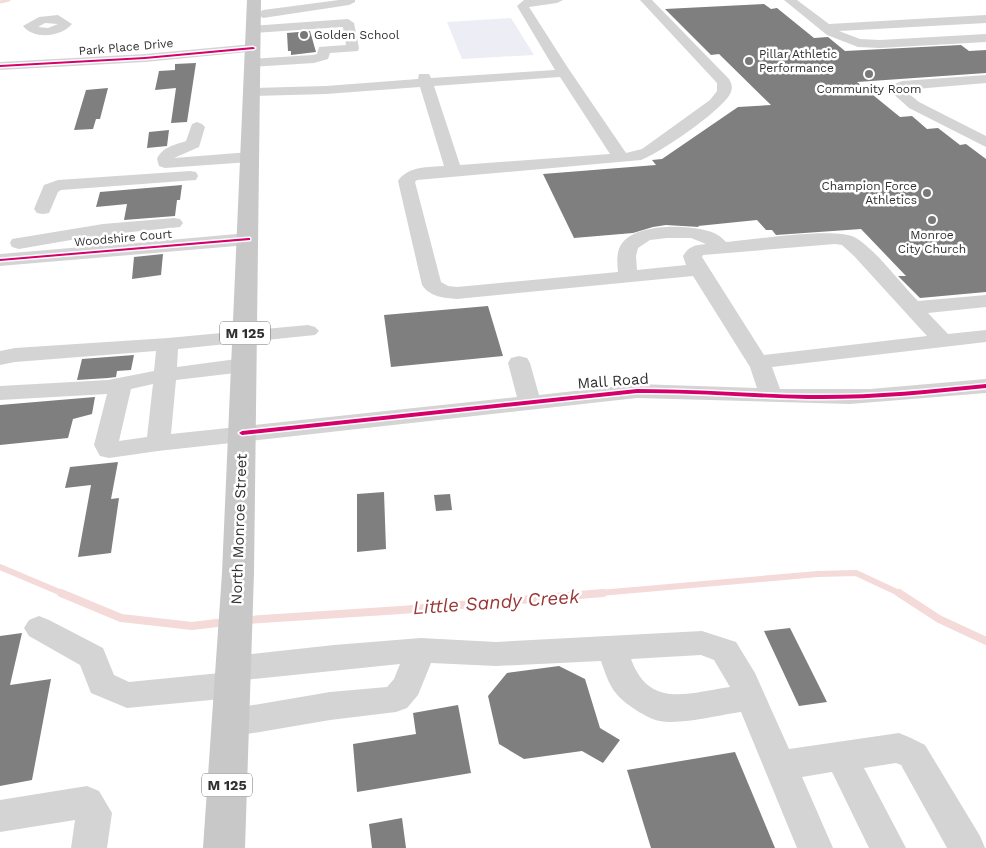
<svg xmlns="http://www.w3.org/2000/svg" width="986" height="848" font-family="'Work Sans',sans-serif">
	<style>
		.green { fill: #ededf6 }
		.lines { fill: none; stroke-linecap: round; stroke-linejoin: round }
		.stream-far2 { stroke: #f4dad9; stroke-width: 3 }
		.stream-far1 { stroke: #f4dad9; stroke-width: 6 }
		.stream { stroke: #f4dad9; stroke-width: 8 }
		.building { fill: #7f7f7f }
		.minor { fill: #d4d4d4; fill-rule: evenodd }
		.major { fill: #c8c8c8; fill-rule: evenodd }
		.cycleway-casing { stroke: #fff; stroke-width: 3 }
		.cycleway { fill: #d6006c; fill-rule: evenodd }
		.poi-dot { fill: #787878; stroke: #fff; stroke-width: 2 }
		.labels { text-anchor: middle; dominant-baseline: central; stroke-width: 5; stroke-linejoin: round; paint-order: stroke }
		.far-poi-label { font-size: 12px; fill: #303030; stroke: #fff; text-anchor: start }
		.far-street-label { font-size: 12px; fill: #303030; stroke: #fff }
		.shield { fill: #fff; stroke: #6e6e6e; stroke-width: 1 }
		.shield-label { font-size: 14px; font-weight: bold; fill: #303030 }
		.street-label { font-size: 15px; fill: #303030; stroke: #fff }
		.near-water-label { font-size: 19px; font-style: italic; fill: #993937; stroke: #fff }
	</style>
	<rect width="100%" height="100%" fill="#fff"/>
	<!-- green -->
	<path class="green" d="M511,18L534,55L462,59L447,22Z"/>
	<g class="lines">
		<!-- stream-far2 -->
		<path class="stream-far2" d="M0,2L9,0"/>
		<!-- stream-far1 -->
		<path class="stream-far1" d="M0,567L64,594
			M588,594L818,574L856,573L901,594"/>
		<!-- stream -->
		<path class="stream" d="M61,593L121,618L192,626L225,622
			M899,593L939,619L986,641
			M247,620L401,610L603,593"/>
	</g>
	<!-- building -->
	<path class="building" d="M764,4L771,9L777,8L814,38L828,37L845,51L961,45L969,51L986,50V73L857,82L900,117L912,116L927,129L938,128L960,145L966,144L986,159V292L920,298L898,276H906L861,229L776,235L772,230H766L757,220L698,226L699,227L666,225L653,227L633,233L574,238L543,174L656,165L652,160L662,159L738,107L771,105L719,54L711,55L665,9Z
		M310,31L316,52L291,55V51H288L287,33Z
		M196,63L187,122L171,123L176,88L155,90L159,71L175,70V64Z
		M108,88L100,119H96L93,129L74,130L86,90Z
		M169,130L167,146L147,148L149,132Z
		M182,185L180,200H177L175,216L124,220L127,204L96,207L100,192Z
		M163,254L161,275L132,279L134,257Z
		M488,306L503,356L391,367L384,315Z
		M134,355L131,370L117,371L116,377L108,378L77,380L82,359Z
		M95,397L92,414L73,419L68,438L0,445V405Z
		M118,462L111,499L119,498L111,553L78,557L91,485L65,488L70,467Z
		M384,492L386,549L357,552V494Z
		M450,494L452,510L436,511L434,495Z
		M790,628L827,702L799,706L764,631Z
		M22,633L10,685L51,679L32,780L0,786V636Z
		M559,666L585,679L600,728L620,740L603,763L582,751L524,759L499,744L488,696L507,673Z
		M458,705L471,773L357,792L353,744L416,734L413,713Z
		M735,752L775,848H651L627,770Z
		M402,818L406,848H372L369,824Z"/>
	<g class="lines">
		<!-- minor -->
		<path class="minor" d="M339,0H355V2L349,5L263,18L257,14L263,10Z
			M524,0H563L557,3L529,7L568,68L626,153L642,149L710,100L717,91V83L640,0H652L729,79C732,84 733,88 730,94C721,111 660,153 641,160L417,180L415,182L441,282L448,286L457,287L618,272C617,261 616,250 623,242C639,223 692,224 714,233C719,235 722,238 726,242C752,240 837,226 856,238C877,251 900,283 918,301L986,295V307L928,313L948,334L986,330V342L772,367L780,389H870L986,379V393L850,404L637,398L158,451L109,458L100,456L94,445L107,394L0,400V386L108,380L154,371L156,351L15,362L0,365V351L15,348L168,338L308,325L315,327L319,331L315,335L178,349L177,367L244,358L252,360L255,365L252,370L244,372L176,380L171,434L517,397L508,363L511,358L519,356L527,358L530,363L539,395L637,384L757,388L750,367L693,276L457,299C444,298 430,297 422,285L398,181C408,166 428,167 444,166L420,87L326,94L251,96L246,95L244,92L246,89L251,88L326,86L418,79L419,74H429L431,78L555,70L517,6ZM560,77L610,154L460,165L434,86ZM667,238H691L706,244C695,245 689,246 683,256L686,265L637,270L636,256L638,248L650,240ZM835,244L842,245L854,256L927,336L764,355L702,257L703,255ZM153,384L147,437L119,441L131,389Z
			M784,0H797L829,24L986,15V23L839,31L860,39L880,40L986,34V42L880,48L858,47L827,35Z
			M58,15L72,24C61,37 34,40 23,26L39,17ZM45,23L58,24L48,28L38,27Z
			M348,19L354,23L359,48L358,51L330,53L328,59L314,63L252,67L245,63L252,59L313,55L317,54L319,47L346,45L343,27L253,33L247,29L249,26Z
			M253,44L258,45L259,48L258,51L145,62L0,70V62L145,54Z
			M986,75V83L904,90L919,102L986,136V147L909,108L888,89L890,86L902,81Z
			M197,122L202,124L205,127L199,147L174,158L250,152L256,154L258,157L256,160L250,162L165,168L159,166L157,159C162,147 175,145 186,141L192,124Z
			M190,171L196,172L198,176L196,180L61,190L58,192L49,213L43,214L37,213L34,209L44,185L58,180Z
			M174,218L180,219L183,223L180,227L112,234L113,245L248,233L254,235L257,239L254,243L248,245L0,266V254L94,246V236L19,249L12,247L10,243L12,239L103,224Z
			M39,616L49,620L103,648L114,675L129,682L220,673L218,669L222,660L233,656L334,645L421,638L496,642L702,631L736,642L755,673L789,749L899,733L911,738L925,745L980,836L985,848H947L901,765L896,763L864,768L906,848H869L832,772L802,777L833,848H797L741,712C719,715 680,725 660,721C652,720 645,715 639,712C614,696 610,688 601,661L496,666L431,663L418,695L407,708L396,712L330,720L230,737L219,733L214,723L219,713L230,709L330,692L387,687L394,679L400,664L245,680L248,685L243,694L232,698L127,708L91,693L80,665L29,636L24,628L29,620ZM701,655L714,660L730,687C688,693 649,709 631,659Z
			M87,786L99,791L112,813L107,848H71L75,820L0,832V800Z"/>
		<!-- major -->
		<path class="major" d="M247,0H261L254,573L245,848H203L222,573Z"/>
		<!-- cycleway casing -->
		<g class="cycleway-casing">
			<path id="cycleway" d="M253,47L255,48L254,49L145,59L0,67V65L145,57Z
				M248,238H250V240L0,261V259Z
				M986,384V388C927,394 868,400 808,399C751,398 694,392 637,393L242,435L239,433L242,431L637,389C694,389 751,394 808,395C868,396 927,390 986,384Z"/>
		</g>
		<!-- cycleway -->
		<use href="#cycleway" class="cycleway"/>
	</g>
	<!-- markers -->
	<g class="poi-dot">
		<circle cx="304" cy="35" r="5"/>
		<circle cx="749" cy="61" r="5"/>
		<circle cx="869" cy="74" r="5"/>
		<circle cx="927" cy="193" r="5"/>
		<circle cx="932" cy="220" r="5"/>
	</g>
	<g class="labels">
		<!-- far-poi labels -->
		<g class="far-poi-label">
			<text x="314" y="35">Golden School</text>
			<text x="759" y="54">Pillar Athletic<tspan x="759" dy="14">Performance</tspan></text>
			<text x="869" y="89" text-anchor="middle">Community Room</text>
			<text x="917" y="186" text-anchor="end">Champion Force<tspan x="917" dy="14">Athletics</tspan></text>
			<text x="932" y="235" text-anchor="middle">Monroe<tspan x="932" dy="14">City Church</tspan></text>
		</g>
		<!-- far-street labels -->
		<g class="far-street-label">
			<text transform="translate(126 47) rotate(-5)">Park Place Drive</text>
			<text transform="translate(123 238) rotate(-5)">Woodshire Court</text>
		</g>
		<!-- shield labels -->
		<g class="shield">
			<rect x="220" y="321.5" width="50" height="23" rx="4"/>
			<rect x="202" y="773.5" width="50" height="23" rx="4"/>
		</g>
		<g class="shield-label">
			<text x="245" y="333">M 125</text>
			<text x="227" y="785">M 125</text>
		</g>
		<!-- street labels -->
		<g class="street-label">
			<text transform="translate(613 381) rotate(-4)">Mall Road</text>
			<text transform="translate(239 529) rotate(-88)">North Monroe Street</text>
		</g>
		<!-- near-water labels -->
		<g class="near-water-label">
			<text transform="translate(496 602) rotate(-4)">Little Sandy Creek</text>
		</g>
	</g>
</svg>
